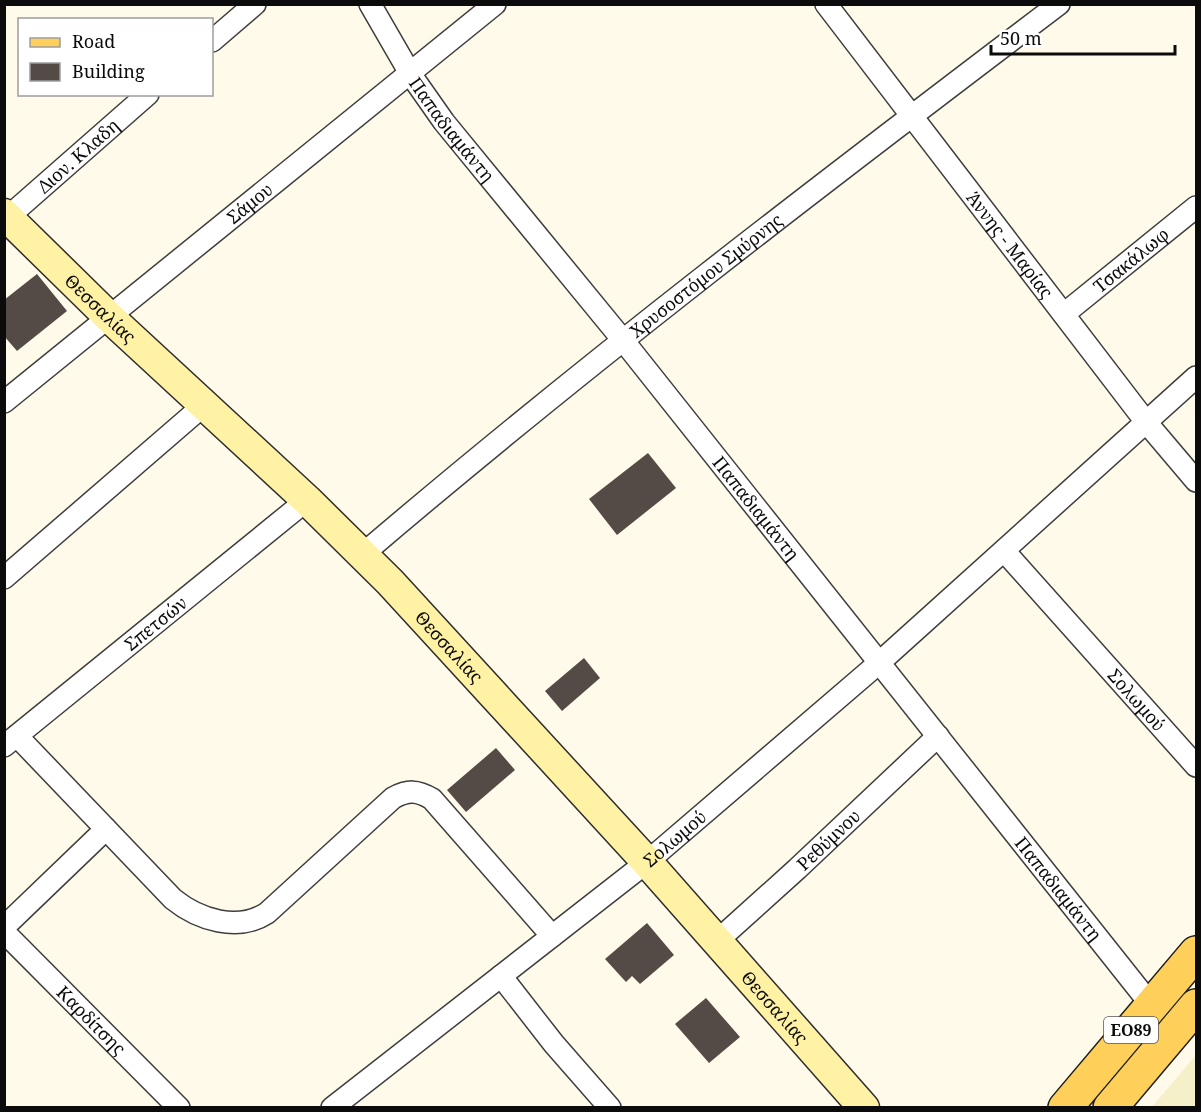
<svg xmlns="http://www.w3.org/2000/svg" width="1201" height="1112" font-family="'Noto Serif',serif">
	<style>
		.farmland { fill: #f5f0c8 }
		.building { fill: #544b47 }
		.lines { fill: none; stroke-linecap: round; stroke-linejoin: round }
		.street-casing { stroke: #3e3e3e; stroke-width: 24 }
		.secondary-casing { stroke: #2d2d2d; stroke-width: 33 }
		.primary-casing { stroke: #1c1c1c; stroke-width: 36 }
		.street { stroke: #fff; stroke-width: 21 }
		.secondary { stroke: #fff2a4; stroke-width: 30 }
		.primary { stroke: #fed05a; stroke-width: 33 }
		.labels { text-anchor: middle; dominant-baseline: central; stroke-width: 6; stroke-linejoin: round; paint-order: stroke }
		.shield { fill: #fff; stroke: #545454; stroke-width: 1.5 }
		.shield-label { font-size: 16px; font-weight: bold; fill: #0b0b0b }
		.street-label { font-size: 18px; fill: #0b0b0b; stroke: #fff }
	</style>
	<rect width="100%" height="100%" fill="#fffae9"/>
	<!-- farmland -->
	<path class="farmland" d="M1196,1055V1107H1152Z"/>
	<!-- building -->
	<path class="building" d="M37,274L67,311L17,351L4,336V300Z
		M648,453L676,488L617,535L589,499Z
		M584,658L600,678L562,711L545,691Z
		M496,748L515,770L466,812L447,790Z
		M647,923L674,955L640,984L632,976L626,982L605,959Z
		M706,998L740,1037L709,1063L675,1024Z"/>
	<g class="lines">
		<!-- street casing -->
		<g class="street-casing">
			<g id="street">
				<path id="s1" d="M370,4L411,75L444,122L622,339L1152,1006"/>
				<path id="s2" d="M826,4L1146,422L1196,481"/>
				<path d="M212,41L255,4"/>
				<path id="s3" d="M8,217L148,94"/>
				<path id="s4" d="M1064,314L1196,207"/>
				<path id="s5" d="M4,402L495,4"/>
				<path id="s6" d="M1005,552L1196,766"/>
				<path id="s7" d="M363,554C588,362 823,183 1059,4"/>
				<path d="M4,578L204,405"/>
				<path d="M17,736L173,899C199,920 238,932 267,913L393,798C408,790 417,790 432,799L552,936"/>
				<path id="s8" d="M4,746L307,500"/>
				<path d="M4,927L106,829"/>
				<path id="s9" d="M4,932L179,1108"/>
				<path id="s10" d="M716,942L797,869L938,736"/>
				<path d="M501,976L554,1044L610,1108"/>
				<path id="s11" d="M332,1108L647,862L880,662L1196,377"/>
			</g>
		</g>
		<!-- secondary casing -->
		<g class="secondary-casing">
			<g id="secondary">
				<path id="s12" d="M4,214L110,318L307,500L390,582L647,862L864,1108"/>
			</g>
		</g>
		<!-- primary casing -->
		<g class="primary-casing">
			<path id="primary" d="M1065,1108L1196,953
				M1110,1108L1196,1006"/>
		</g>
		<!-- street -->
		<use href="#street" class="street"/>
		<!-- secondary -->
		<use href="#secondary" class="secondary"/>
		<!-- primary -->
		<use href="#primary" class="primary"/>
	</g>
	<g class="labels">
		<!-- shield labels -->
		<rect class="shield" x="1104" y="1017" width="54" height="26" rx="4.5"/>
		<g class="shield-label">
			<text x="1131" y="1030">ΕΟ89</text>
		</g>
		<!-- street labels -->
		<g class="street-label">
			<text stroke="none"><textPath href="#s1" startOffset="150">Παπαδιαμάντη</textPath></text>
			<text stroke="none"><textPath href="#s3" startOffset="93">Διον. Κλαδη</textPath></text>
			<text stroke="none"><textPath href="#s5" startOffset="316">Σάμου</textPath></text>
			<text stroke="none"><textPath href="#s2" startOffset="303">Άννης - Μαρίας</textPath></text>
			<text stroke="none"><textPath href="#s4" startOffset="86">Τσακάλωφ</textPath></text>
			<text stroke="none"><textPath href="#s7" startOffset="442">Χρυσοστόμου Σμύρνης</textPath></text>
			<text stroke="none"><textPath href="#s12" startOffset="135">Θεσσαλίας</textPath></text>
			<text stroke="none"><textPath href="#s1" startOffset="636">Παπαδιαμάντη</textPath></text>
			<text stroke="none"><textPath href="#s8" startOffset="195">Σπετσών</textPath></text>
			<text stroke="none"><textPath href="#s12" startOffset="621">Θεσσαλίας</textPath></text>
			<text stroke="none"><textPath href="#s6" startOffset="198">Σολωμού</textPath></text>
			<text stroke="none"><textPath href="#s11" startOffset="436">Σολωμού</textPath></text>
			<text stroke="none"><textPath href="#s10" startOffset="152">Ρεθύμνου</textPath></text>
			<text stroke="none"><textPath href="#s1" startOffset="1122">Παπαδιαμάντη</textPath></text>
			<text stroke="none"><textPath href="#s12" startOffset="1107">Θεσσαλίας</textPath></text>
			<text stroke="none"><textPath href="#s9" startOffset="124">Καρδίτσης</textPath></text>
		</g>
	</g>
	<!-- border -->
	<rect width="1201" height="1112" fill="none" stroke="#0b0b0b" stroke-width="12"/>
	<!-- legend -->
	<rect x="18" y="18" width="195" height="78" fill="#ffffff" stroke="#9d9d9d" stroke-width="1.5"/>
	<rect x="30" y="38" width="30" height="9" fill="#fed05a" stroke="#9d9d9d" stroke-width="1.5"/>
	<text x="72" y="48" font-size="18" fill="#0b0b0b">Road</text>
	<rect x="30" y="63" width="30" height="18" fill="#544b47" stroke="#9d9d9d" stroke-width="1.5"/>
	<text x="72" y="78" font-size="18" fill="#0b0b0b">Building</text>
	<!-- scale -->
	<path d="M991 45v9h184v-9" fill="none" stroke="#0b0b0b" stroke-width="3"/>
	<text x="1000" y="45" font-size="18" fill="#0b0b0b" stroke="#ffffff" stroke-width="4.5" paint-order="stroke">50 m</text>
</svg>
